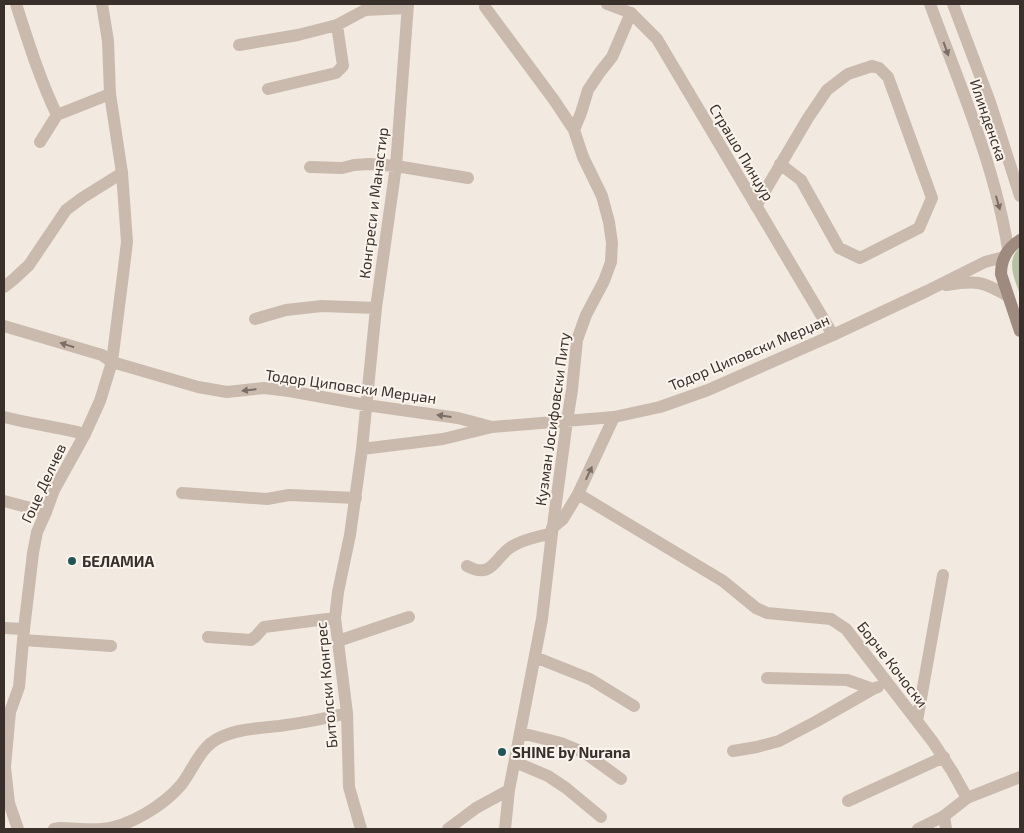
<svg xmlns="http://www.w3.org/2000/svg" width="1024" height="833" font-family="'Exo 2',sans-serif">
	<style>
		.green { fill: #b6c1a1 }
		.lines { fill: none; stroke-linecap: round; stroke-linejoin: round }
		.minor { stroke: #cabaad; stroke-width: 12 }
		.tertiary { stroke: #cabaad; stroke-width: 12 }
		.secondary { stroke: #9e8a7e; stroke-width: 12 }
		.oneway { fill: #7a6e66 }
		.poi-dot { fill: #225558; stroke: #faf4ed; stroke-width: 2 }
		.labels { text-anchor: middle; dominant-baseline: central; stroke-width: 4; stroke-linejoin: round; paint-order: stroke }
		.street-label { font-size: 15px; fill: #392f2b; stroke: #faf4ed }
		.poi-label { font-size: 15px; font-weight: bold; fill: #392f2b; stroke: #faf4ed; text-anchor: start }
	</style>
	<rect width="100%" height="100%" fill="#f2eae1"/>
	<!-- green -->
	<path class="green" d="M1020,247V295C1015,279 1005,261 1020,247Z"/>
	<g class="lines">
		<!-- minor -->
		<path class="minor" d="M16,4C28,41 40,80 57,115
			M485,7L554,100L574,130
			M239,45L298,35L337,25L365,10L407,8
			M268,89L336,73L343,66L337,25
			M40,142L57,115L110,94
			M310,167L342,168L354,165L370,164L396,166L468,178
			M756,206L808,118L827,90L848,74L872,66L879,68L888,77L932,198L919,228L860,258L839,248L801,180L780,164
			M4,287L14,279L29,265L66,210L82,198L122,173
			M255,319L286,310L322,306L376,308
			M4,326L102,355L112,362L198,387L227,392L264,388L289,391L366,405L458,418L492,427
			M4,417C31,424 58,427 85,434
			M362,449L443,439L492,427L614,417L660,407L708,390L833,335
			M182,493L267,499L289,495L356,498
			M578,494L723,581L756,608L767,613L831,619L846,629L933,742L952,771L967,798
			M4,501L46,512
			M552,528L563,519L578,494L614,417
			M467,566C492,580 495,557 511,547C523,539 538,537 552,533
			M4,628L24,629
			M208,637L251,640L256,636L264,627L335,618
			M23,640L111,646
			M338,641L409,617
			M535,657L590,679L634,706
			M767,678L847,680L873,689L878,687
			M917,721L943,575
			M521,733L561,743L585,753L621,779
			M733,751L757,747L779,741L817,721L873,689
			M515,762L548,776L566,788L601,817
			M848,801L944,757
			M944,816L946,829
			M54,829L60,828C74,828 88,830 102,829C129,827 164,805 181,785C193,770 200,747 219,738C237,729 259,728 279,726C302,723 324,719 347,713
			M361,829L349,787L347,713L335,618L338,592L350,535L362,449L376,308L396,166L408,4
			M448,829L476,808L509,790
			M505,829L509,790L542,619L552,533L567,421L572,390L577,340L586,315L604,281L611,262L612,243L609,222L602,196L583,157L574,130L581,113L588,90L600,72L612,57L631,13"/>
		<!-- tertiary -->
		<path class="tertiary" d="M607,4L631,13L657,39L833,335L927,291L985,262L1004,257
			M930,4C959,83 995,166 1008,249
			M953,4L990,102L1020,196
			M946,285C976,280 982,281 1008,296
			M18,829L9,803L5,767L10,712L19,687L24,629L33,553L37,532L46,512L54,490L85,434L100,401L112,362L123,275L127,242L122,173L110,94L108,41L102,4
			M918,829L944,816L967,798L1020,777"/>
		<!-- secondary -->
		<path class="secondary" d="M1020,240C1007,248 1001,259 1001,274L1020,331"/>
	</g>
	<!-- one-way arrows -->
	<defs><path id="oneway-solid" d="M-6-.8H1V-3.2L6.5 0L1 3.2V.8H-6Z" transform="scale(1.25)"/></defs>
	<g class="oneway">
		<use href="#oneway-solid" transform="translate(946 49) rotate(70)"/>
		<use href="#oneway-solid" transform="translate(998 203) rotate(74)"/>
		<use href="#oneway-solid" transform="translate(67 345) rotate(-163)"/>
		<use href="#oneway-solid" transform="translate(249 390) rotate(173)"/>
		<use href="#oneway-solid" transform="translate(444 416) rotate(-172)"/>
		<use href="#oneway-solid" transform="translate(589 473) rotate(-65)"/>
	</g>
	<!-- markers -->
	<g class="poi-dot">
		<circle cx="72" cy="561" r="5"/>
		<circle cx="502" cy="752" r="5"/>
	</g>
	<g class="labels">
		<!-- street labels -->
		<g class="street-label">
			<text transform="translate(989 120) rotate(71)">Илинденска</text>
			<text transform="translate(742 152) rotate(59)">Страшо Пинџур</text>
			<text transform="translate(373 203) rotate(-83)">Конгреси и Манастир</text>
			<text transform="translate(749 352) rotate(-23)">Тодор Циповски Мерџан</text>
			<text transform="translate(351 386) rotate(8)">Тодор Циповски Мерџан</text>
			<text transform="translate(552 419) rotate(-82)">Кузман Јосифовски Питу</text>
			<text transform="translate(43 483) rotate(-65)">Гоце Делчев</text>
			<text transform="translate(893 664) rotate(52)">Борче Кочоски</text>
			<text transform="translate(326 685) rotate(-95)">Битолски Конгрес</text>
		</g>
		<!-- poi labels -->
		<g class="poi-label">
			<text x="82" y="561">БЕЛАМИА</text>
			<text x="512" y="752">SHINE by Nurana</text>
		</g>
	</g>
	<!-- border -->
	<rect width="1024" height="833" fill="none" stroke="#392f2b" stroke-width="10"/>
</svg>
